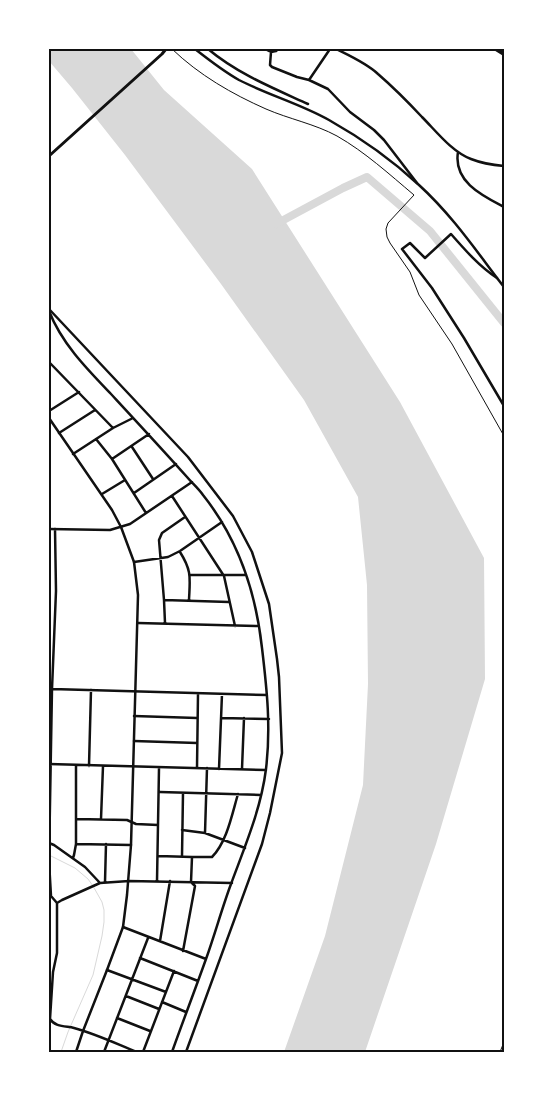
<svg xmlns="http://www.w3.org/2000/svg" width="553" height="1101" font-family="Jost,sans-serif">
	<style>
		.water { fill: #d9d9d9 }
		.lines { fill: none; stroke-linecap: round; stroke-linejoin: round }
		.stream { stroke: #d9d9d9; stroke-width: 1 }
		.river { stroke: #d9d9d9; stroke-width: 8 }
		.path { stroke: #111; stroke-width: 1 }
		.minor { stroke: #111; stroke-width: 2.5 }
		.tertiary { stroke: #111; stroke-width: 2.5 }
		.secondary { stroke: #111; stroke-width: 3 }
		.primary { stroke: #111; stroke-width: 4 }
		.neatline { fill: none; stroke: #111; stroke-width: 2 }
	</style>
	<rect width="100%" height="100%" fill="#fff"/>
	<!-- water -->
	<path class="water" d="M49,49H131L164,90L252,169L400,402L484,558L485,679L436,844L365,1052H284L325,936L363,785L368,684L367,585L358,497L304,400L221,284L125,155L72,88L49,61Z"/>
	<g class="lines">
		<!-- stream -->
		<path class="stream" d="M51,856L75,868L88,879L93,886L102,902L104,910V922L102,936L93,975L68,1032L61,1052"/>
		<!-- river -->
		<path class="river" d="M276,224L343,188L367,177L430,231L504,323"/>
		<!-- path -->
		<path class="path" d="M172,49C199,75 232,94 266,109C289,119 315,124 337,136C365,152 389,174 414,195L388,223L386,229L387,237L390,243L410,272L419,295L452,344L504,436
			M500,1052L504,1042"/>
		<!-- minor -->
		<path class="minor" d="M208,49C238,74 273,88 308,104
			M265,49L271,52L270,65L272,67L297,77L309,80L328,89L350,112L374,130L384,140L417,183
			M336,49C350,56 366,63 378,74C393,87 408,102 422,117C436,131 452,152 471,159C481,163 493,165 504,166
			M271,52L276,51L278,49
			M309,80L330,49
			M458,152C453,182 483,196 504,207
			M497,278C480,267 465,250 451,234L425,258L410,243L402,249L432,288L464,338L504,406
			M49,311C62,344 87,369 111,394C136,421 162,449 187,477C192,483 198,488 203,495C238,539 256,593 262,648C267,690 271,727 266,769C261,809 245,846 231,884C222,908 215,934 206,959C195,990 183,1021 172,1052
			M49,362L113,428
			M49,411L79,392
			M59,433L95,410
			M96,439L112,459L146,513
			M132,447L153,479
			M73,454L113,428L133,418
			M112,459L149,434
			M134,493L176,464
			M102,494L125,480
			M172,496L224,576L235,626
			M49,529L110,530L130,524L192,482
			M55,529L56,591L52,689L49,861L51,896L57,903
			M180,552C192,571 190,578 189,600
			M134,562L168,557L180,551L222,522
			M190,575H246
			M164,600L229,602
			M138,623L259,626
			M165,623L164,600L159,540L162,533L185,517
			M52,689L267,695
			M134,716L197,718
			M221,718L269,719
			M134,741L197,743
			M49,764L266,770
			M89,766L91,690
			M197,768L198,694
			M219,769L222,694
			M242,769L244,718
			M160,792L261,795
			M76,819L127,820L136,824L158,825
			M101,819L103,766
			M182,830L205,833L245,848
			M205,833L207,768
			M49,843L54,845L85,867L100,883
			M76,844L131,845
			M158,856L192,857H212C227,842 232,814 238,794
			M182,856L183,793
			M73,858L74,855L76,844V765
			M157,881L159,768
			M105,882L106,844
			M123,927L206,959
			M160,941L170,881
			M183,951L195,886L191,882L192,857
			M140,958L198,981
			M107,970L166,992
			M126,996L159,1009
			M162,1002L186,1012
			M117,1018L150,1031
			M76,1052L83,1031
			M104,1052L148,938
			M137,1052C117,1044 96,1034 74,1028C66,1026 55,1027 50,1019L53,972L57,953V903L62,900L100,883L129,881L232,883
			M143,1052L174,971"/>
		<!-- tertiary -->
		<path class="tertiary" d="M195,49C209,60 223,71 239,80C268,95 301,104 329,120C361,138 392,160 419,185C452,215 477,252 504,287
			M49,309L188,457L233,516L252,552L269,604L277,659L279,677L282,753L270,813L262,844L186,1052
			M49,418L112,510L121,527L134,562L138,595L131,845L127,895L123,927L107,970L83,1031"/>
		<!-- secondary -->
		<path class="secondary" d="M49,156L162,54L166,49"/>
		<!-- primary -->
		<path class="primary" d="M496,49L504,54"/>
	</g>
	<!-- border -->
	<rect width="553" height="1101" fill="none" stroke="#ffffff" stroke-width="100"/>
	<rect x="50" y="50" width="453" height="1001" class="neatline"/>
</svg>
